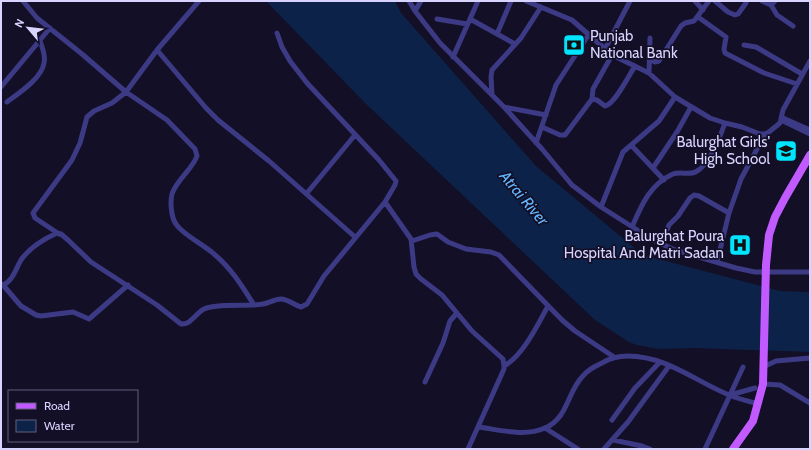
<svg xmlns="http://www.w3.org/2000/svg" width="811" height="450" font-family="Cabin,sans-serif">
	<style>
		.water { fill: #0c2248 }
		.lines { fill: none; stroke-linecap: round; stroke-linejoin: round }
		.minor { stroke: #3d3a85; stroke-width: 5 }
		.primary { stroke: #c25bff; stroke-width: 8 }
		.labels { text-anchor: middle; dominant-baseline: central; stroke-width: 3.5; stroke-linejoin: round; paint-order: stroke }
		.poi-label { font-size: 15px; fill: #d9d4ff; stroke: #130f26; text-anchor: end }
		.water-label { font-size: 16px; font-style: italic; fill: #62b6ff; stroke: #130f26 }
	</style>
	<rect width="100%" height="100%" fill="#130f26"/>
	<!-- water -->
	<path class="water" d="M266,1H395L401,13L536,166L643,255L780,291L810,292V352L694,348L658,349L637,345L629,342L595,320L366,104Z"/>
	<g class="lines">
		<!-- minor -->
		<path class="minor" d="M23,1L37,18L82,54L126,92L167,120L195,149L197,156C192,170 177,179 172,194C170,202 171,217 176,224C182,234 204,245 214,254C231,268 242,286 254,305
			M409,1L415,11L440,43L504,107L542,149L572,185L601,207L653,240L675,250L736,268L755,272H810
			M526,1L572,20L612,55L649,73L675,97L710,118L725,123L742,127L760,134H765L769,132L780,123L783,110L810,61
			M695,1L703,10
			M715,1L728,12L735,15L738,14L746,3
			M762,1L771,5L775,1
			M771,5L777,15L793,26
			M415,11L421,1
			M698,17L726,37L724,49L725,53L764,73L797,84
			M437,19L467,24
			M470,19L515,44
			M497,34L511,1
			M744,45L756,47L802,74
			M605,49L630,1
			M157,50L206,108L218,120L269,161L355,237
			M453,57L478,1
			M650,59L655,62L659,61L681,26L685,23L694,21L709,1
			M649,73L650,38
			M1,87L50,28
			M492,95L491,77L492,70L521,38L541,7
			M592,99L593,89L612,55
			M7,102C19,93 42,78 44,63C46,55 42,47 40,41
			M504,107L546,115
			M783,118L810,130
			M781,120L810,134
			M542,127L560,135H565L592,99L597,100L605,106C615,104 629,75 635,66
			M536,143L556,85L589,34
			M631,145L664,180
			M653,168L677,132L691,107
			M307,193L355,135
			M385,202L411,239L414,267L416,274L421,279L442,295L472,331L503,359L504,366V369L468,449
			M601,207L623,152L659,121L675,97
			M632,227C641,206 650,184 673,174C681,171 691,176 697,171C710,164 720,137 725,123
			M59,234L35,218L33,213L72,160L80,143L87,117L94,111L112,103L126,92L157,50L199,1
			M412,241L430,235L437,234L448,242L466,249L491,252L499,255L562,320L575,331L614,357
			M661,244L669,225L678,216L690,198L694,195L699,196L729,213
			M717,262L729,213L741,179L765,134
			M1,284L3,285C13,281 16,268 21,260C29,248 44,239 57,233L61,234L68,240L91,262L157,305L181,324C191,325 196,313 204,309C217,303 247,307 263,304C269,303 275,299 281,299C288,299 294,305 301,307L307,304L324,276L385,202L395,185L396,181L379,160L307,83L290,61L282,47L277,33
			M3,285L21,306L36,315L41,316L73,312L89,319L128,285
			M504,366C523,356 538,324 548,306
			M763,367L776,361L810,358
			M425,382L443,343L450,321L457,313
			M763,384L780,385L810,403
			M730,395L755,388
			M612,420L635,388L660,362
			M479,427C500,430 525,437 545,428C568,418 567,393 582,377C587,370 594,367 602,363C610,358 618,356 628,356C666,356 695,381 729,395C738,399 749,401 758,404
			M545,428L578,449
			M613,440L642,446L650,449
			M604,449L628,422L669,366
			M705,449L743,367"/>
		<!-- primary -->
		<path class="primary" d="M733,449L753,421L763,384L766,265L769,235L775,217L785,198L810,155"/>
	</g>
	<!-- icons -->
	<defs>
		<g id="bank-square" transform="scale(1.15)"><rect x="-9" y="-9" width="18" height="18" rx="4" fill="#00e5ff" stroke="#130f26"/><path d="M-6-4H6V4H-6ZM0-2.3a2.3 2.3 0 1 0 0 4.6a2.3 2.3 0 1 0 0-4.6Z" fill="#111"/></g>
		<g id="school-square" transform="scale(1.15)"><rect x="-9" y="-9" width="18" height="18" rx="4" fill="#00e5ff" stroke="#130f26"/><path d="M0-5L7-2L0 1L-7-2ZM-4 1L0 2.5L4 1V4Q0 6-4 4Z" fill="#111"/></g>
		<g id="hospital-square" transform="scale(1.15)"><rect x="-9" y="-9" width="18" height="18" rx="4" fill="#00e5ff" stroke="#130f26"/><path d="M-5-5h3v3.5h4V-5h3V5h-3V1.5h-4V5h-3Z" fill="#111"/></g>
	</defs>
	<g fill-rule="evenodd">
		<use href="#bank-square" x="574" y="45"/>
		<use href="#school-square" x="786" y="151"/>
		<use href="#hospital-square" x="740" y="245"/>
	</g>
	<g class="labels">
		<!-- poi labels -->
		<g class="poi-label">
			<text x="590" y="36" text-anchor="start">Punjab<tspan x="590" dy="17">National Bank</tspan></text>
			<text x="770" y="142">Balurghat Girls'<tspan x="770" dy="17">High School</tspan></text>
			<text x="724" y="236">Balurghat Poura<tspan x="724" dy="17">Hospital And Matri Sadan</tspan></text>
		</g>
		<!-- water labels -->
		<g class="water-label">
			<text transform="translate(524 198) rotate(50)">Atrai River</text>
		</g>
	</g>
	<!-- border -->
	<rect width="811" height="450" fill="none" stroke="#d9d4ff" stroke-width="4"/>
	<!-- legend -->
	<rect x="8" y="390" width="130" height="52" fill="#130f26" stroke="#625e7d"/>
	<rect x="16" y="403" width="20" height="6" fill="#c25bff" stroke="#625e7d"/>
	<text x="44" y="410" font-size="12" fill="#d9d4ff">Road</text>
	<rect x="16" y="420" width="20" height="12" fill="#0c2248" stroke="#625e7d"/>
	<text x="44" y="430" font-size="12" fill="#d9d4ff">Water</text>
	<!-- north arrow -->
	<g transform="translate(28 28) rotate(298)" stroke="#130f26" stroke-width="3" paint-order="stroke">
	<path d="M0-3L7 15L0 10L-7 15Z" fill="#d9d4ff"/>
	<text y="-6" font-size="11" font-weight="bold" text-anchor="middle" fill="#d9d4ff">N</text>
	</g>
</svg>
